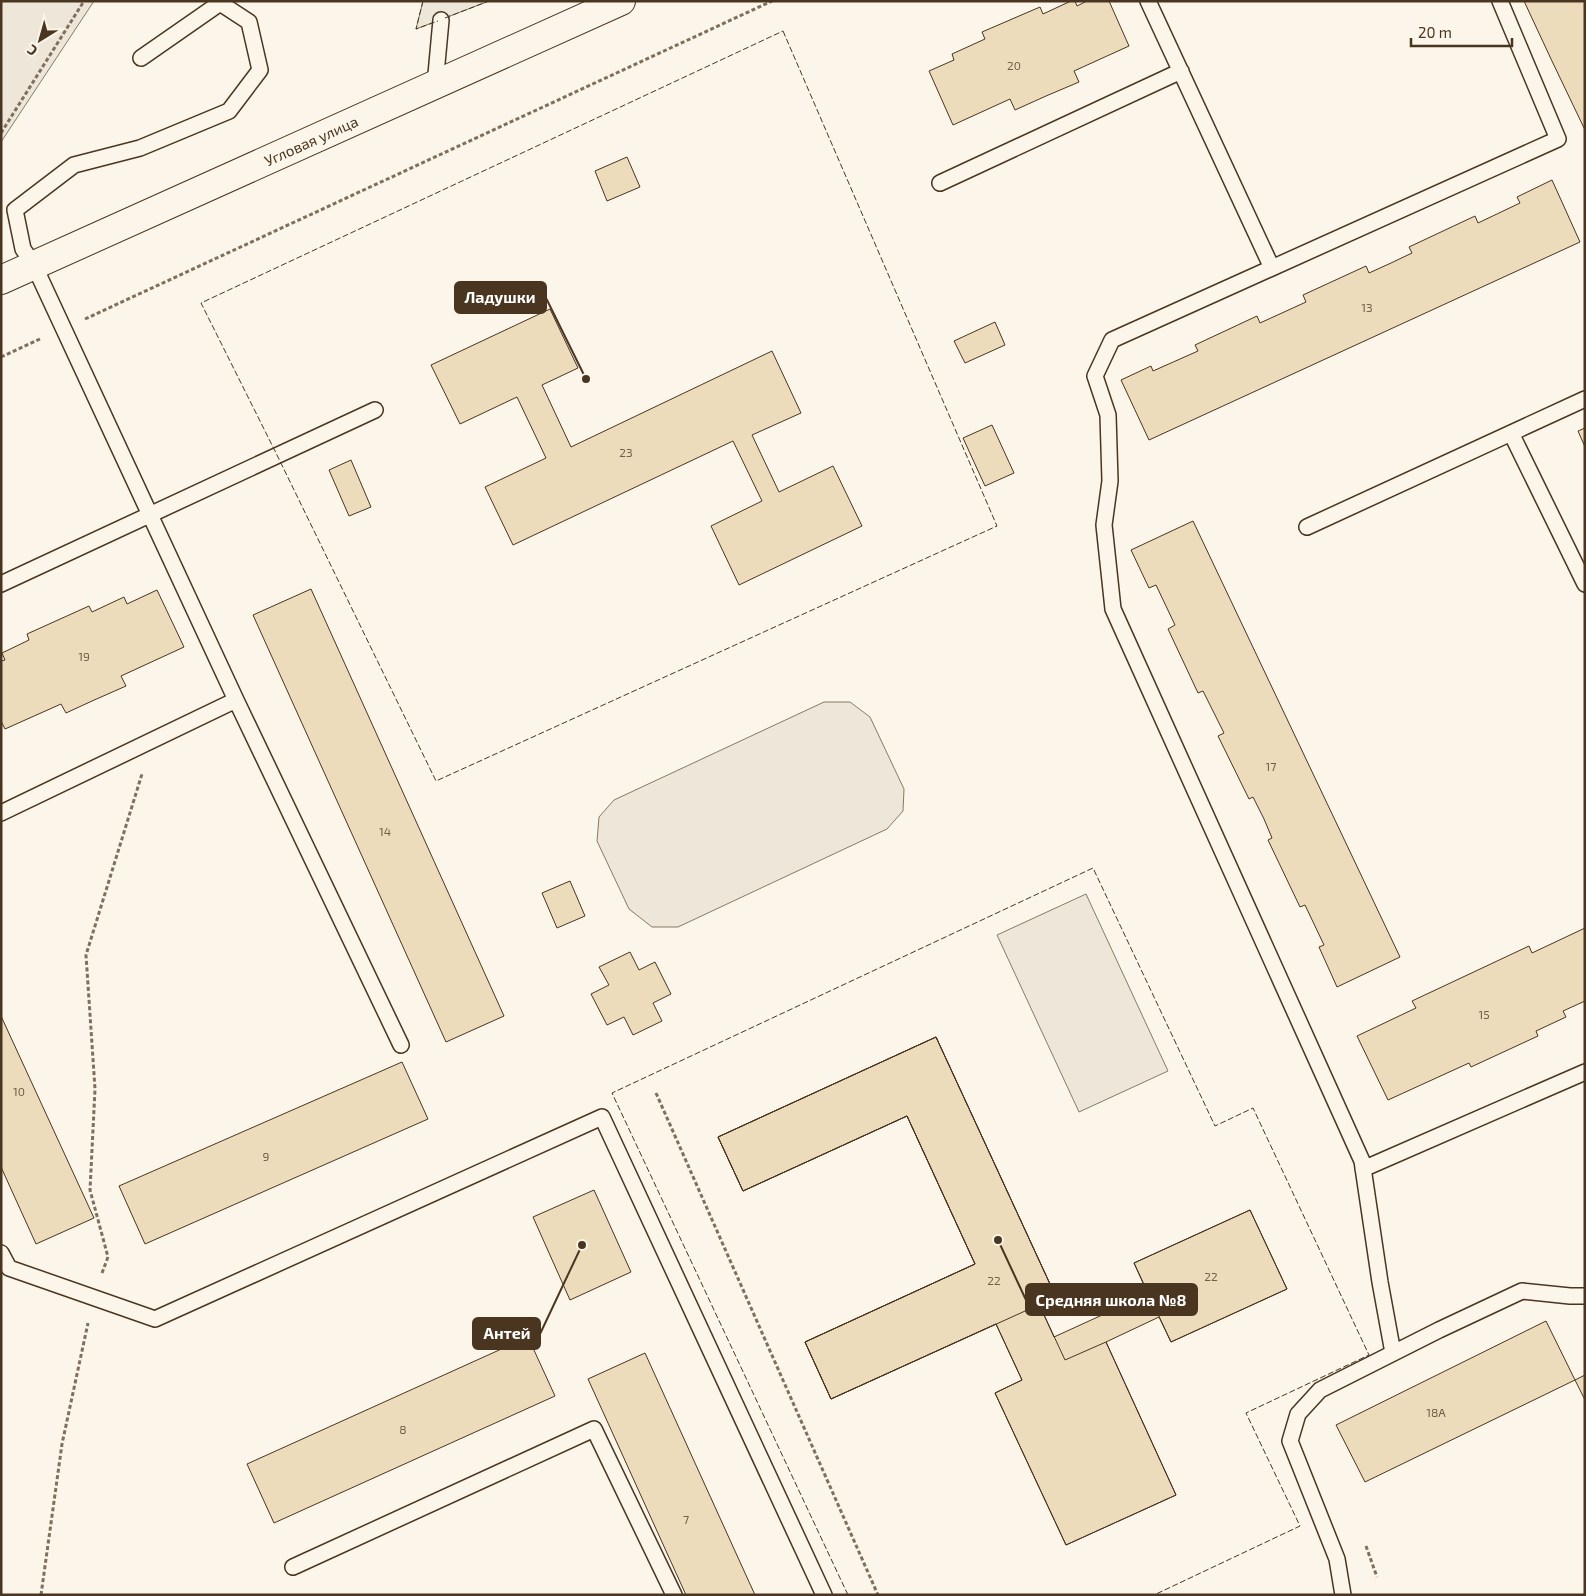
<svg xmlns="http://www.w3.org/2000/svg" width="1586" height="1596" font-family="'Exo 2',sans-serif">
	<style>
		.green { fill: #ede6d9; stroke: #887966 }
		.parking { fill: #ede7d9; stroke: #887966 }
		.building { fill: #ecdcbc; stroke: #4a3520 }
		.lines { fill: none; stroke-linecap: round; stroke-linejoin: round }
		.lane-casing { stroke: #4a3520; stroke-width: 18 }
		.street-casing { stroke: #4a3520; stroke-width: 30 }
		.path { stroke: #7f6f5c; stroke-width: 3; stroke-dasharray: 4 2.5; stroke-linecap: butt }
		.lane { stroke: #fbf6e9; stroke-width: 15 }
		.street { stroke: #fbf6e9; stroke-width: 28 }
		.fence { stroke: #4a3520; stroke-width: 1; stroke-dasharray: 6 2.5; stroke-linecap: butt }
		.labels { text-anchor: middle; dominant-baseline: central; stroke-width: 4; stroke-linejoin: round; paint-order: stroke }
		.number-label { font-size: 12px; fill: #725f47 }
		.street-label { font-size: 15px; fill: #4a3520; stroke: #fbf6e9 }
		.leader { fill: none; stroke: #4a3520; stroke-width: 2 }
		.callout-dot { fill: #4a3520; stroke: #fbf6e9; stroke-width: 2 }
		.callout { fill: #4a3520; stroke: #4a3520; stroke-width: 2 }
		.callout-label { font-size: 16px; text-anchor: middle; font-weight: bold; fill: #fff }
	</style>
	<rect width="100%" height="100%" fill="#fbf6e9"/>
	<!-- green -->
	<path class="green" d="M1,1H94L1,142Z
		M824,702H850L870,717L904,789L903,811L887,829L678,927H652L629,909L597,841L599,817L614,800Z
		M1086,894L1168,1071L1079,1112L997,935Z"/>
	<!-- parking -->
	<path class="parking" d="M423,1H489L416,29Z"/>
	<!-- building -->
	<path class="building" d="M1071,1H1075L1077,6L1087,1H1109L1129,46L1074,71L1079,82L1046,96L1015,110L1010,99L953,125L929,71L954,60L952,54L985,39L982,32L1040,7L1043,14Z
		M1524,1H1585V130L1551,59Z
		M627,157L640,187L607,201L595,171Z
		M1552,180L1580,242L1149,440L1121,380L1151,366L1153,371L1198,351L1195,345L1257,316L1260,323L1306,302L1303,295L1366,266L1369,273L1391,263L1412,253L1409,247L1475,216L1478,223L1520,203L1517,197Z
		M550,309L578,368L542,385L571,447L772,351L801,413L752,435L779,492L833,466L862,526L739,585L711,526L762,501L733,441L513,545L485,487L546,458L517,397L460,424L431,365Z
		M995,322L1005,345L965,363L954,341Z
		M992,425L1014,473L985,486L963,438Z
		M1585,428V447L1578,431Z
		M351,460L371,507L349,516L329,470Z
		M1193,521L1400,957L1337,987L1319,947L1324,945L1305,905L1300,907L1268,840L1272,838L1264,819L1253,797L1249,799L1218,736L1224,733L1203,691L1198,693L1168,629L1175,625L1156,585L1149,588L1131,550Z
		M311,589L504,1016L446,1042L253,615Z
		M157,590L184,647L121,676L126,686L92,701L66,713L61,704L5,729L1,721V661L5,660L2,653L29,640L27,634L89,606L92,612L124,597L127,604Z
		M570,881L585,916L557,928L542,893Z
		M1585,928V1001L1563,1011L1566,1017L1536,1031L1538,1036L1471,1067L1469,1063L1388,1100L1357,1036L1416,1008L1412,1001L1529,946L1532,953Z
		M630,952L639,970L655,962L671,994L653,1003L662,1021L633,1035L624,1017L607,1025L591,994L609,985L599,967Z
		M1,1016L94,1218L36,1244L1,1167Z
		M936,1037L1056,1297L1039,1304L1065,1360L1106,1342L1176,1495L1066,1545L995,1393L1022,1380L996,1324L831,1399L805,1342L975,1264L907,1116L743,1191L718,1137Z
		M936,1037L1056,1297L1039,1304L1054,1337L1148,1294L1134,1263L1250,1210L1287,1289L1171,1342L1159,1317L1106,1342L1176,1495L1066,1545L995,1393L1022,1380L996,1324L831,1399L805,1342L975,1264L907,1116L743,1191L718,1137Z
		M936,1037L1056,1297L831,1399L805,1342L975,1264L907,1116L743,1191L718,1137Z
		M402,1062L428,1119L145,1244L119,1186Z
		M594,1190L631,1272L570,1300L533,1217Z
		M1250,1210L1287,1289L1171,1342L1134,1263Z
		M1546,1321L1575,1380L1365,1482L1336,1425Z
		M528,1337L555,1396L274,1523L247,1464Z
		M645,1353L755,1595H686L603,1412L588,1379Z
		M1585,1375V1400L1575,1380Z"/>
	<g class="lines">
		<!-- lane casing -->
		<g class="lane-casing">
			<path id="lane" d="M1148,1L1272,268
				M141,58L220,3L249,22L260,70L229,111L140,148L74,165L15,210L23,249L34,265L236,700L401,1045
				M435,85L441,20
				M940,183L1181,71
				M1511,433L1585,584
				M1307,527L1585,399
				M1,584L375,410
				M1,813L236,700
				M1363,1169L1585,1072
				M1,1253L9,1268L155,1319L602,1117L824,1595
				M1393,1353L1380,1282L1362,1161L1113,609L1104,525L1110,481L1108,415L1095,376L1112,340L1558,139L1500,1
				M293,1567L594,1429L674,1595
				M1343,1595L1337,1559L1290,1441L1298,1414L1320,1390L1439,1330L1522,1291L1570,1296H1585"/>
		</g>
		<!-- street casing -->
		<g class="street-casing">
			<g id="street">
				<path id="s1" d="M1,280L621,1"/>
			</g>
		</g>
		<!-- path -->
		<path class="path" d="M1,133L84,1
			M85,319L772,1
			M1,357L40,339
			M656,1093L878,1595
			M102,1273L108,1257L90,1190L95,1089L86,955L142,774
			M1366,1546L1377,1577
			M41,1595L62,1444L88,1323"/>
		<!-- lane -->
		<use href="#lane" class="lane"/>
		<!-- street -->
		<use href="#street" class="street"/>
		<!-- fence -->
		<path class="fence" d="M423,1L416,29L438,21
			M445,18L489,1
			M783,31L997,526L436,781L277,455L201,303Z
			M848,1595L612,1093L1093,868L1215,1126L1253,1108L1369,1355L1246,1413L1300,1526L1154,1595"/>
	</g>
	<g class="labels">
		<!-- number labels -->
		<g class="number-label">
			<text x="1014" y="65">20</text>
			<text x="1367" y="307">13</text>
			<text x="626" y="452">23</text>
			<text x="84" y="656">19</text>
			<text x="1271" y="766">17</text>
			<text x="385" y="831">14</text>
			<text x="1484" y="1014">15</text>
			<text x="19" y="1091">10</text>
			<text x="266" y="1156">9</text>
			<text x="1211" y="1276">22</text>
			<text x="994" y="1280">22</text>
			<text x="1436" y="1412">18А</text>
			<text x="403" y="1429">8</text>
			<text x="686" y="1519">7</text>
		</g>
		<!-- street labels -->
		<g class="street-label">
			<text stroke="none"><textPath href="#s1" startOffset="340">Угловая улица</textPath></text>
		</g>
	</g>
	<!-- callouts -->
	<path class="leader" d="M586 379L546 298M998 1240L1026 1300M582 1245L540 1334"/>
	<g class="callout-dot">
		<circle cx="586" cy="379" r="5"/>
		<circle cx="998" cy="1240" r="5"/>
		<circle cx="582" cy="1245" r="5"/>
	</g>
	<g class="callout">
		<rect x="455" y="282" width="91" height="31" rx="5"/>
		<rect x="1026" y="1284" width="171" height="31" rx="5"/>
		<rect x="473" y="1318" width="67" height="31" rx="5"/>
	</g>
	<g class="callout-label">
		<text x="500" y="303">Ладушки</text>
		<text x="1111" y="1306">Средняя школа №8</text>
		<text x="507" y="1339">Антей</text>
	</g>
	<!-- border -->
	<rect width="1586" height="1596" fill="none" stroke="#4a3520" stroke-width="5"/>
	<!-- north arrow -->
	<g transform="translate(40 40) rotate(217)" stroke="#fbf6e9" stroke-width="4" paint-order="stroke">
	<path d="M0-4L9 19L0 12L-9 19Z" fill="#4a3520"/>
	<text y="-8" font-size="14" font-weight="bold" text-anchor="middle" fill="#4a3520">С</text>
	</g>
	<!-- scale -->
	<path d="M1411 38v8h101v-8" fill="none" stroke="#4a3520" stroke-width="2.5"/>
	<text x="1418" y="38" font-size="15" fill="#4a3520" stroke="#fbf6e9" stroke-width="4" paint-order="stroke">20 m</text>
</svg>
